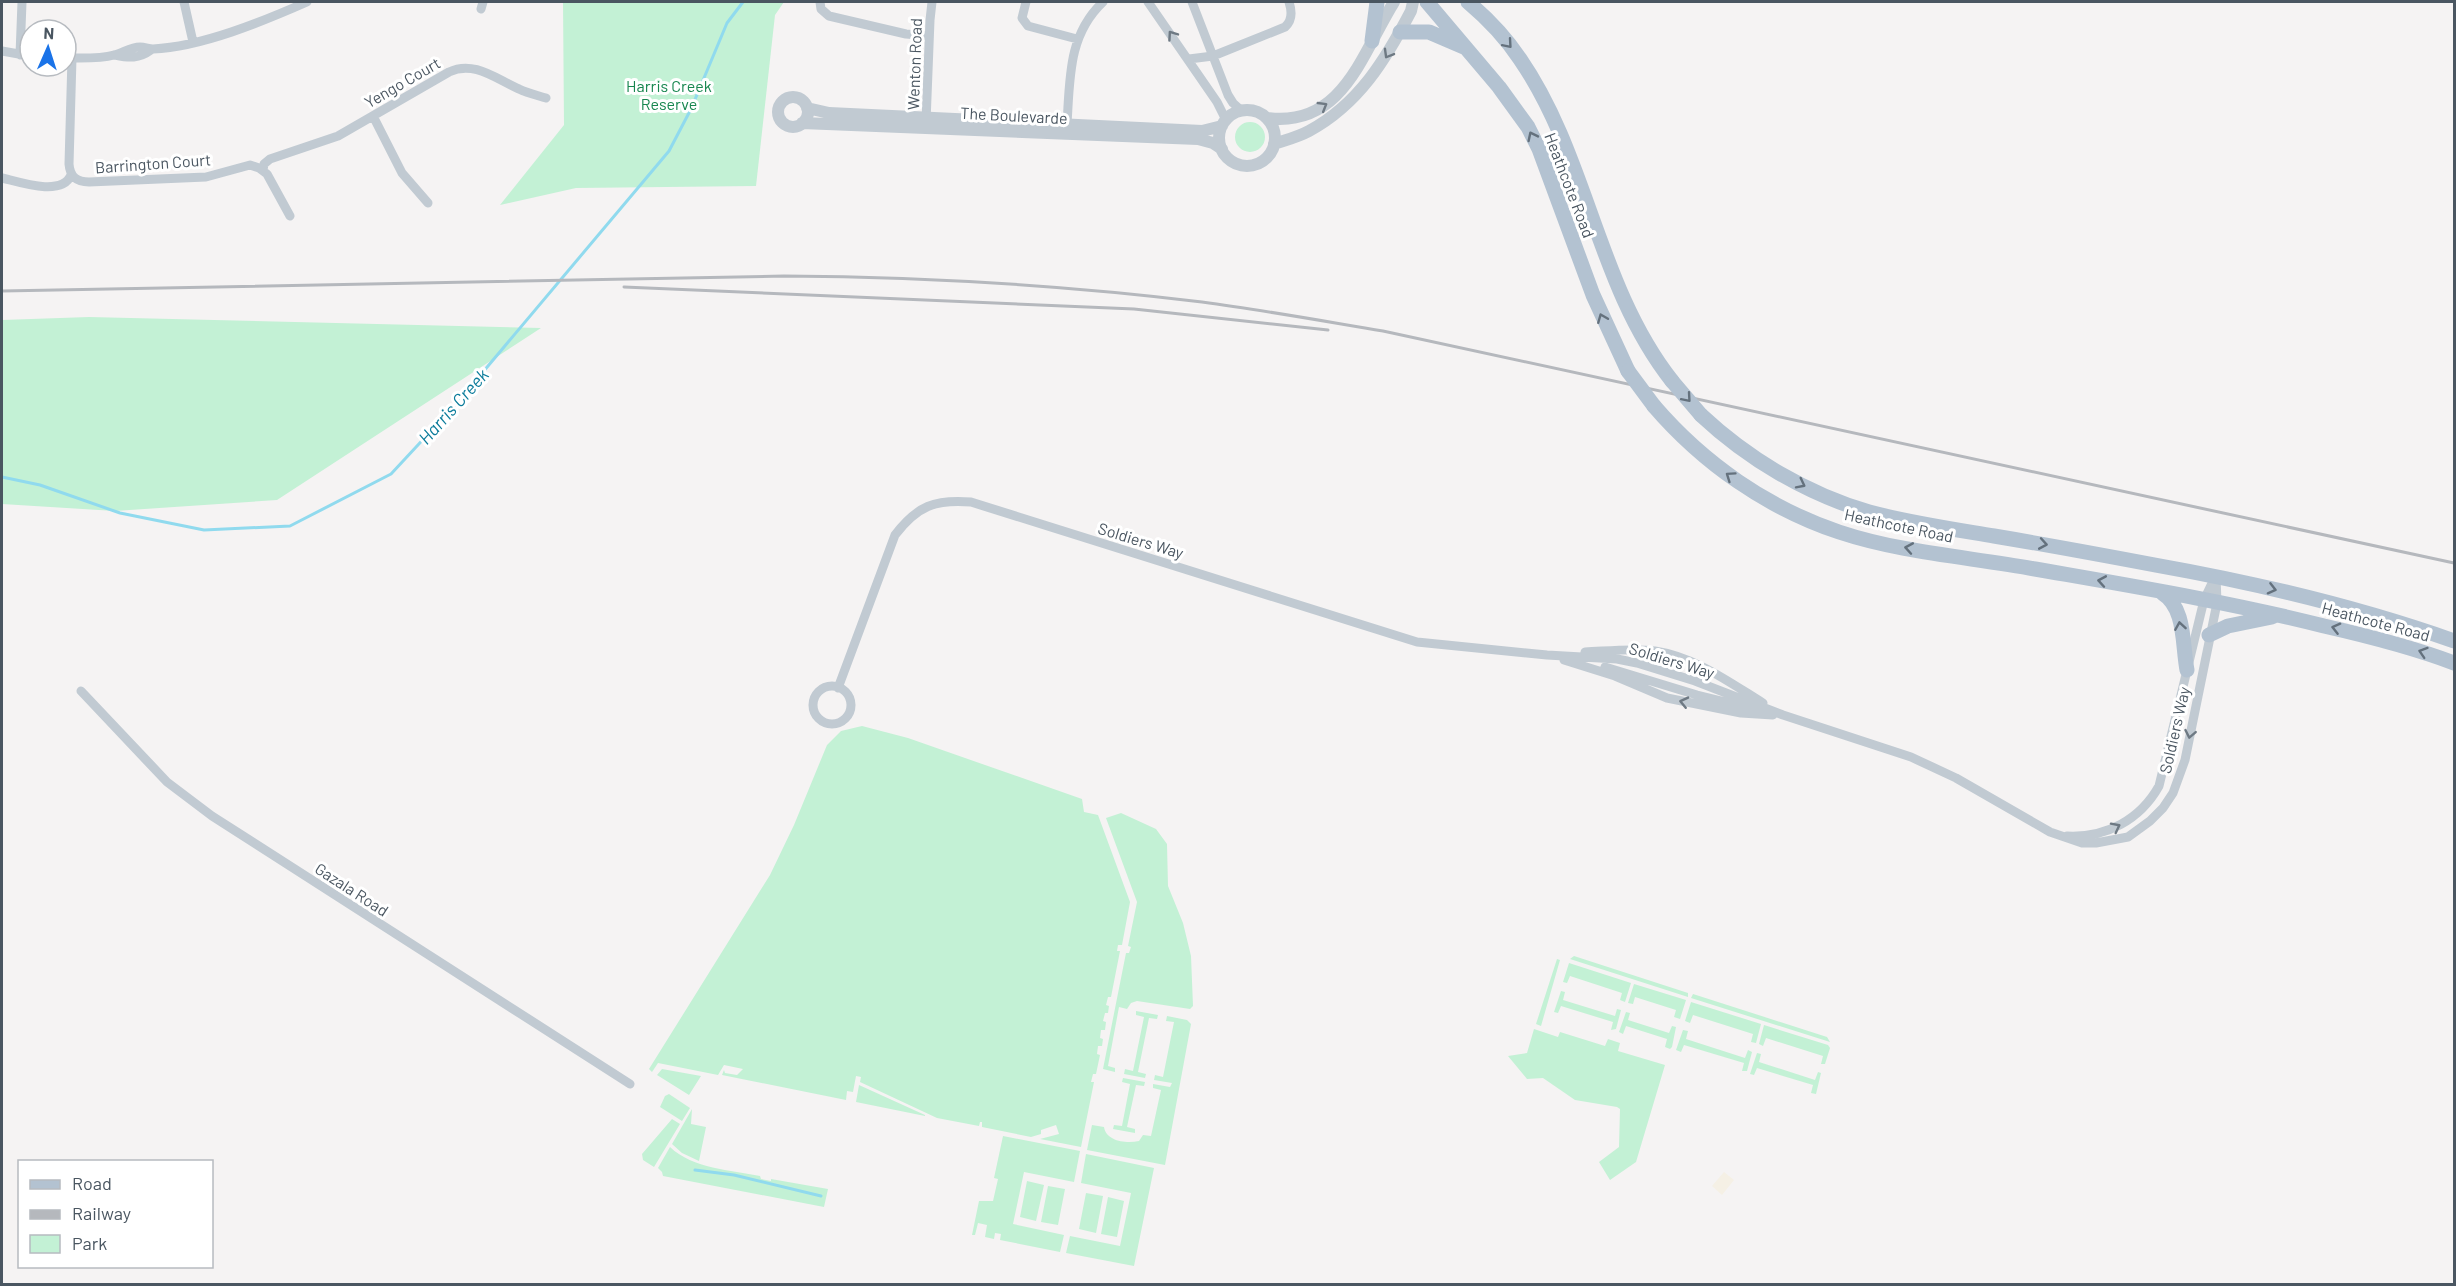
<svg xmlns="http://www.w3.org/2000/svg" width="2456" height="1286" font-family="Barlow,sans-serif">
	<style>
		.green { fill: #c3f1d5 }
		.sand { fill: #f5f0e5 }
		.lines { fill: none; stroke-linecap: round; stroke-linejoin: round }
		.stream { stroke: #90daee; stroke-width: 3 }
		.minor { stroke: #c1cad2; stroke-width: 9 }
		.tertiary { stroke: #c1cad2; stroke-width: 12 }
		.primary { stroke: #b3c2d1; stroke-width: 15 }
		.rail { stroke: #b5b8bd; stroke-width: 3 }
		.primary-bridge { stroke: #b3c2d1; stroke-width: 15 }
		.oneway { stroke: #6e7983 }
		.oneway2 { stroke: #64717d }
		.labels { text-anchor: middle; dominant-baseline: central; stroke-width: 6; stroke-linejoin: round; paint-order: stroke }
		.street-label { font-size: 16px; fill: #4a5661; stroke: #fff }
		.park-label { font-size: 16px; fill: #17864f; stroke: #fff }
		.water-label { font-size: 18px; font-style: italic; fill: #0c7c9b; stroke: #fff }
	</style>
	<rect width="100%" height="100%" fill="#f5f3f3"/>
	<!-- green -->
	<path class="green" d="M563,2H784L775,15L756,186L576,188L500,205L564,125Z
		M1235 137a15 15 0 1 1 30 0a15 15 0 1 1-30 0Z
		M89,317L541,328L277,500L115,511L2,504V320Z
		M862,726L908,738L1082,799L1084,812L1098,815L1130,902L1122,945H1118L1117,951H1120L1111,997H1108L1106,1005L1109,1006L1108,1013H1105L1103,1021L1106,1022L1105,1030H1101L1100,1038L1103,1039L1102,1046H1098L1097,1054L1100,1055L1096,1074H1093L1091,1082H1094L1081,1147L1040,1139L1059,1134L1056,1125L1041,1130V1134L1031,1137L982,1127V1122H980L979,1126L937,1118L860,1082L861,1077L856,1076L853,1092L847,1091L846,1100L722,1075L724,1070L725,1073L737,1075L743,1069L724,1065L718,1075L658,1063L652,1072L649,1069L770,875L794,825L827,745L841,731Z
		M1121,813L1156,829L1167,844L1168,886L1183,923L1191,956L1193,1006L1190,1009L1137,1001L1131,1003L1127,1009L1119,1007L1108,1066L1115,1068V1072L1103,1069L1126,953H1129L1131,947L1128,946L1137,902L1106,818Z
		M1574,956L1688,993V997L1570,959Z
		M1557,959L1560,960L1541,1026L1536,1024Z
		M1569,963L1631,983L1625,1002L1620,1000L1622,993L1570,976L1567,983L1563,982Z
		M1634,984L1686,1000L1680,1019L1674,1017L1676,1010L1635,997L1633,1004L1628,1003Z
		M1561,991L1565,992L1563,1000L1615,1016L1617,1009L1621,1010L1616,1029L1611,1030L1613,1022L1561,1006L1558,1013L1554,1012Z
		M1693,994L1827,1037L1830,1042L1691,998Z
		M1691,1002L1761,1024L1756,1043L1751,1042L1753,1034L1693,1015L1690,1023L1685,1021Z
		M1136,1011L1158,1015L1157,1019L1149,1018L1138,1072L1146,1074L1145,1078L1124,1074L1125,1069L1133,1071L1144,1017L1136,1015Z
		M1626,1012L1630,1013L1628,1020L1669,1033L1672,1026L1676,1027L1672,1047L1670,1049L1665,1047L1667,1039L1626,1026L1623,1034L1619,1032Z
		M1167,1016L1187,1020L1191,1024L1165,1165L1087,1150L1092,1125L1104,1127C1106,1141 1126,1144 1139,1141L1143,1135L1151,1136L1161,1090L1153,1088V1084L1170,1087L1172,1083L1154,1080L1155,1075L1163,1077L1174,1022L1166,1021Z
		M1764,1025L1828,1045L1830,1048L1825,1064H1821L1823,1056L1766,1038L1763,1046L1759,1044Z
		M1534,1029L1558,1037L1560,1032L1605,1046L1608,1039L1620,1043L1618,1051L1665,1065L1636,1162L1610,1180L1599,1162L1619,1147L1620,1109L1617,1107L1575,1100L1543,1078L1527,1079L1508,1056L1527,1053Z
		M1683,1030L1688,1031L1686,1039L1745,1058L1748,1050L1752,1052L1747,1071H1742L1744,1063L1684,1045L1681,1052L1676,1050Z
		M1757,1053L1761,1054L1759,1062L1815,1080L1818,1072L1821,1073L1816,1094L1811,1093L1813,1085L1757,1068L1754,1075L1750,1074Z
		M662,1069L701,1076L689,1095L657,1075Z
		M1123,1078L1145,1082L1144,1086L1136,1085L1127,1127L1135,1129V1133L1113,1129L1114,1125L1122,1126L1130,1084L1122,1082Z
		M859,1085L925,1115V1116L856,1102Z
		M669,1094L690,1108L682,1121L660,1107L665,1096Z
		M692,1109L691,1124L706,1127L699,1161L682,1153L672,1144Z
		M672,1119L680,1124L654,1167L643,1160L642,1154Z
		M1003,1136L1080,1151L1074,1182L1024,1172L1013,1224L1064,1235L1060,1252L1000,1240L1001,1234L995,1233L994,1239L985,1237L987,1225L978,1223L975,1235H972L979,1201H993L998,1179L994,1178Z
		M670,1147C693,1169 731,1170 760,1176L761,1179L771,1181V1179L828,1189L824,1207L663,1176L662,1172L658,1168Z
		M1086,1154L1154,1168L1134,1266L1066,1253L1070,1236L1120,1246L1131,1193L1081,1183Z
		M1027,1181L1044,1185L1036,1221L1020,1217Z
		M1048,1186L1065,1189L1058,1225L1041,1222Z
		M1086,1193L1103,1196L1096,1233L1079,1229Z
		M1108,1197L1124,1201L1117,1237L1101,1234Z"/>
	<!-- sand -->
	<path class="sand" d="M1724,1172L1734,1180L1722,1195L1712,1186Z"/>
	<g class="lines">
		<!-- stream -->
		<path class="stream" d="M2,477L40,485L120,513L204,530L290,526L391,474L456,404L669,151L691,109L727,23L743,2
			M695,1170L734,1175L821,1196"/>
		<!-- minor -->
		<path class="minor" d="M184,2L193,42
			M820,2L821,9L829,16L906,34L929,36
			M1026,2L1022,18L1028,26L1077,39
			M1148,2L1217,102L1226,120
			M1192,2L1228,95L1233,103L1242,111
			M481,9L483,2
			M2,51L30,56
			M20,55L22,2
			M115,55C129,58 139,59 151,50
			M68,58C82,58 100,59 114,55C123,53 130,47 140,47C145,47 149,49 153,49C201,47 264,21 307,2
			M72,58L69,164C70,177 77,182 89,182L206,177L250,165L259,168L267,174L290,216
			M1189,59L1213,56L1285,27C1293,20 1292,11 1289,2
			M373,116L402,173L428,203
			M926,122L930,20L932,2
			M1067,124C1070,78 1068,35 1103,2
			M263,170L264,164L270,159L338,136L449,72C474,60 496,79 519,89C527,93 536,95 546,98
			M2,178C19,182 62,197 71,175
			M1585,652C1608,651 1633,648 1655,651C1695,657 1729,682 1763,703
			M1564,660L1615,676L1667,698L1741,713L1773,715
			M1605,667L1697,695L1754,709
			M813 705a19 19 0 1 1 38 0a19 19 0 1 1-38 0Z
			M838,688L895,535C917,506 935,499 971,502L1417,642L1547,655L1617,659L1637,663L1695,681L1783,715L1911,757L1956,778L2050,832L2082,843H2096L2128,837L2150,821L2163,808L2173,793L2185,760L2217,603L2216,576
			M81,691L167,782L212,816L630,1084
			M2067,836C2106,838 2140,820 2159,786L2204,600L2215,577"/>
		<!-- tertiary -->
		<path class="tertiary" d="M778 112a15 15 0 1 1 30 0a15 15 0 1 1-30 0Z
			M807,108L829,113L1202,131L1222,126
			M1219 138a28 28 0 1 1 56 0a28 28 0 1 1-56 0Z
			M1267,118C1343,128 1362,53 1394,2
			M802,123L1198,139L1213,143L1222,149
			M1274,144C1286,140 1298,137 1309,131C1359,104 1386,59 1411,11L1413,2"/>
		<!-- primary -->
		<path class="primary" d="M1427,2L1499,87L1528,127L1539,149L1593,295L1628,371
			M1468,2C1487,18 1506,38 1520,59C1588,158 1597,286 1672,381
			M1400,32H1429L1464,47
			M1372,41L1377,2
			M1654,406C1703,463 1767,508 1839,532C1902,553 1970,557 2035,569C2132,586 2229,602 2324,626C2368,636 2412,647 2454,663
			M1701,415C1748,459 1807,494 1869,512C1910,523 1952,529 1994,536C2048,545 2102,555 2155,565C2256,583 2358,607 2454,641
			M2162,593C2186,608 2182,644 2187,670
			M2209,635L2228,626L2272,617"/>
		<!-- rail -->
		<path class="rail" d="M624,287L1134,309L1328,330
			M2,291L784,276C924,277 1064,285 1202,302C1263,310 1323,321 1383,331L2454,563"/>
		<!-- primary-bridge -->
		<path class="primary-bridge" d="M1628,371L1654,406
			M1672,381L1701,415"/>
	</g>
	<!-- one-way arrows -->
	<defs><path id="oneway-chevron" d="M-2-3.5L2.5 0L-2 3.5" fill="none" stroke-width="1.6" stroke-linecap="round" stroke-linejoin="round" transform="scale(1.5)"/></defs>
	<g class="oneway">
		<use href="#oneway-chevron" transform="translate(1172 35) rotate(-125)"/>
		<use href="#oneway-chevron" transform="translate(1388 54) rotate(120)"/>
		<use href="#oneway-chevron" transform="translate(1323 106) rotate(-31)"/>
		<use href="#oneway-chevron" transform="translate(1684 702) rotate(-167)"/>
		<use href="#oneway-chevron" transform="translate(2190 734) rotate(101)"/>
		<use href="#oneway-chevron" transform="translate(2116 827) rotate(-27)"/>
	</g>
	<g class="oneway2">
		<use href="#oneway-chevron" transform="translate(1508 44) rotate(49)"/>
		<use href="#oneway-chevron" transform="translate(1532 136) rotate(-116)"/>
		<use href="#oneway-chevron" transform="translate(1602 318) rotate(-112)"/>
		<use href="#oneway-chevron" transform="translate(1687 398) rotate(49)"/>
		<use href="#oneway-chevron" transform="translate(1730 476) rotate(-145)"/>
		<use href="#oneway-chevron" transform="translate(1801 484) rotate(27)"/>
		<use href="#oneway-chevron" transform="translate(2043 544) rotate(10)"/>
		<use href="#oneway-chevron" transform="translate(1909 548) rotate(-170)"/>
		<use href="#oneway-chevron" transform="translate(2102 581) rotate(-170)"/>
		<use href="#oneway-chevron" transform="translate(2272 589) rotate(14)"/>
		<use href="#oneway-chevron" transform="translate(2180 626) rotate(-99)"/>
		<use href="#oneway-chevron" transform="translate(2336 628) rotate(-166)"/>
		<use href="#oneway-chevron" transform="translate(2423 652) rotate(-162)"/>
	</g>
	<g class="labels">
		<!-- street labels -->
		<g class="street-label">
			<text transform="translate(914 64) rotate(-88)">Wenton Road</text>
			<text transform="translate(402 82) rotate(-30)">Yengo Court</text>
			<text transform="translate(1014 115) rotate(3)">The Boulevarde</text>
			<text transform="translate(153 163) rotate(-4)">Barrington Court</text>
			<text transform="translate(1570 185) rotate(69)">Heathcote Road</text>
			<text transform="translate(1899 525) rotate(12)">Heathcote Road</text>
			<text transform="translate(1141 540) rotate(17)">Soldiers Way</text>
			<text transform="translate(2376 621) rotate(15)">Heathcote Road</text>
			<text transform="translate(1672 660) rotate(17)">Soldiers Way</text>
			<text transform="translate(2174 730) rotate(-77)">Soldiers Way</text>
			<text transform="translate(352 889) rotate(33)">Gazala Road</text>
		</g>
		<!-- park labels -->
		<g class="park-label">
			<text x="669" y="85">Harris Creek<tspan x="669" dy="18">Reserve</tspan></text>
		</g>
		<!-- water labels -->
		<g class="water-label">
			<text transform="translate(453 406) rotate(-48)">Harris Creek</text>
		</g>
	</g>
	<!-- border -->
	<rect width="2456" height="1286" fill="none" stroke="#4a5661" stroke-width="6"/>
	<!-- legend -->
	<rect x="18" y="1160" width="195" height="108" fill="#ffffff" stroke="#b7bbc0" stroke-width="1.5"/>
	<rect x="30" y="1180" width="30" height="9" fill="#b3c2d1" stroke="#b7bbc0" stroke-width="1.5"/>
	<text x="72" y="1190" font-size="18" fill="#4a5661">Road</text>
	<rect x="30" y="1210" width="30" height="9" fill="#b5b8bd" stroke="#b7bbc0" stroke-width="1.5"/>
	<text x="72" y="1220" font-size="18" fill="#4a5661">Railway</text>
	<rect x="30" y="1235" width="30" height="18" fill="#c3f1d5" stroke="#b7bbc0" stroke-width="1.5"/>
	<text x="72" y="1250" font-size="18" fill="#4a5661">Park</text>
	<!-- north arrow -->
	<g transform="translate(48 48) rotate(3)"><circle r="28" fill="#ffffff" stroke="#b7bbc0" stroke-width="1.5"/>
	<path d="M0-4.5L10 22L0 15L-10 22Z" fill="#1a73e8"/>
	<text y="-9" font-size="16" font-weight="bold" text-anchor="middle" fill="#4a5661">N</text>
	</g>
</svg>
